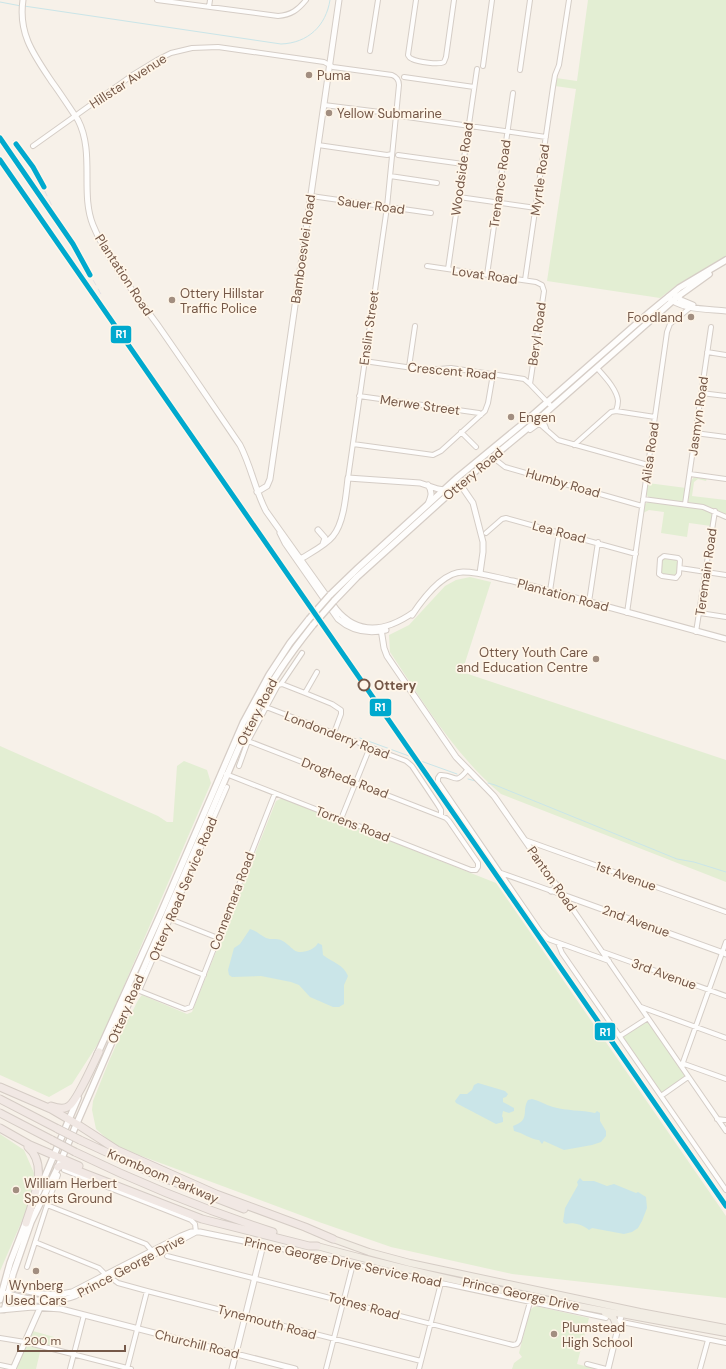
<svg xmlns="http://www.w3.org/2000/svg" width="726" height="1369" font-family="'DM Sans',sans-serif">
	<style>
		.green { fill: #e3eed3 }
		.water { fill: #cae5e8 }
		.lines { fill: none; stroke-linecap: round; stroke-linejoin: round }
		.stream { stroke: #cae5e8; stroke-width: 1 }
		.minor-casing { stroke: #d5cdc6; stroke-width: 6 }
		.tertiary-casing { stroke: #d5cdc6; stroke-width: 7 }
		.secondary-casing { stroke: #d6cdc6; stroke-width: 8 }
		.primary-casing { stroke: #d5ccc5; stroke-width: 8 }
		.motorway-casing { stroke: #d5ccc5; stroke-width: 9 }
		.minor { stroke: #fefdfc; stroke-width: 4 }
		.tertiary { stroke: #fefdfc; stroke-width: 5 }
		.secondary { stroke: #fefdfc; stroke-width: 5.5 }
		.primary { stroke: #f2ede4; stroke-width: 6 }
		.motorway { stroke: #f1e8e4; stroke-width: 7 }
		.rail { stroke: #e4e1e4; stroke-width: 1; stroke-dasharray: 6 4; stroke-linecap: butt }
		.secondary-bridge-casing { stroke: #d6cdc6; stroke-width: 8; stroke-linecap: butt }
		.motorway-bridge-casing { stroke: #d5ccc5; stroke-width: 9; stroke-linecap: butt }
		.secondary-bridge { stroke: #fefdfc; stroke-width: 5.5 }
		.motorway-bridge { stroke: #f1e8e4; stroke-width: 7 }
		.rail-1-casing { stroke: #fff6e9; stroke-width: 8 }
		.rail-1 { stroke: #00a9ce; stroke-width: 5 }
		.poi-dot { fill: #a28e80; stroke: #fff6e9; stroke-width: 1.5 }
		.stop-dot { fill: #fff6e9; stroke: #755848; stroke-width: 2 }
		.labels { text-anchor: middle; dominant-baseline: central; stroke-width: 3.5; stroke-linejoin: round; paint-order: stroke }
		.poi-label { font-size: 13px; fill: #755848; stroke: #fff6e9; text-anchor: start }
		.street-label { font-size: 13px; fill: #755848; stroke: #fff6e9 }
		.stop-label { font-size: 13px; font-weight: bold; fill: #755848; stroke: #fff6e9; text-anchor: start }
		.line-badge { stroke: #fff6e9; stroke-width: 1.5 }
		.badge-label { font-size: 11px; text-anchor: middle; font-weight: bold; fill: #fff }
	</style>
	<rect width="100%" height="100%" fill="#f7f1e9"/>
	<!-- green -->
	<path class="green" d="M588,0H726V258L677,285L660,298L547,281L576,89L555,86L556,78L577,81Z
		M694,477L707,478L706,481L698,479L694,482L692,496L726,500V515L708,506L688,502L691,481Z
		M648,483L686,488L684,501L681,502L649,498L646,494Z
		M650,501L706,510L712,514L711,526L689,523L687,537L661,533L664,512L649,510L643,513L645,504Z
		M664,558L676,559L678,561V574L676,576L662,575L660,571L662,559Z
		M470,577L491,582L462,672L726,760V882L501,794C455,755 423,702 390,652L389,635L409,625L445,586L456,580Z
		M0,746L158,816L167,822H173L177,766L184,761L207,770L211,783L101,1039L72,1084L49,1097L0,1075Z
		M282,798L496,883L726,1216V1298L512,1274L391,1247L319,1222L128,1151L113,1144L96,1129L92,1110L93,1101L109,1061L128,1018C134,1011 136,1001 142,995L187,1014L192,1012L276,801Z
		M648,1018L688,1077L661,1096L620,1036Z
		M0,1134L24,1150L34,1173L28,1207L0,1271Z
		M535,1306L589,1318L577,1364L596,1369H512L514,1363L522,1357L519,1353L520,1349L530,1310Z
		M33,1331L54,1337L52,1347L28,1341Z
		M27,1344L41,1348L36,1369H16Z"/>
	<!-- water -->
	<path class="water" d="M250,929C257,931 260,935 266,938C271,940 276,938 281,940C287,943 289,946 294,950C300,955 315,950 318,943L322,945L323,955C332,962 344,965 348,976L344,985V1004L339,1007H333L310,997L299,985L291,982L261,976L232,977L229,975L228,970L234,948L240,944Z
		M478,1083L505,1091L508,1094L506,1097L503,1098V1102L514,1108V1111L509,1113L503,1111L502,1116L503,1118V1122L496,1124L456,1103L455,1101L460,1094H467L472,1090L474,1085Z
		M532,1099C540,1101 546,1105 553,1107C567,1111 581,1110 595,1113L597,1111L600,1113V1121L606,1131V1136L601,1142L592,1145L564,1150L544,1141L542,1144L539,1140C530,1139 523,1133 514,1131L513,1126C531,1120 521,1111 528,1100Z
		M580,1178L583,1181H594L607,1186L614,1184L636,1193L638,1192L646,1197L647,1208L642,1221L638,1228L632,1232L624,1234L592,1228L589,1230C583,1225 573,1222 566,1224L563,1222L565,1208L578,1185L577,1182Z"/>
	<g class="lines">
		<!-- stream -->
		<path class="stream" d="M0,2L21,6
			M24,6L281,44C308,43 326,26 330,0
			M360,738L409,756
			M418,760L457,774
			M468,779L476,781
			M488,783L495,785L677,859L694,862L726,872"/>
		<!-- minor casing -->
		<g class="minor-casing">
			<path id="minor" d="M157,0L278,16C291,15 298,10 306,0
				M416,0L408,55C409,57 409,58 412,59C418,62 439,65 444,62L446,57L454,0
				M209,7L210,0
				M370,51L378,0
				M483,66L492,0
				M520,70L530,0
				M404,77L474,87
				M324,105L396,114
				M400,116L546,137
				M318,145L387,155L392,154
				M33,146L134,74L157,60L171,53L192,48L218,47L324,62L333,67L392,75C397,77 399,80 399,85L387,207L348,478
				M398,155L463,164
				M390,176L437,183
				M311,196L431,213
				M459,197L536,208
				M427,266L536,282L542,285L544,291L530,384
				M448,269L477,69
				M487,275L513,93
				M525,280L553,87L555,75L559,65L569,0
				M707,352L726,355
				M364,361L427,370L451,368L524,379L530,384L552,407
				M409,367L415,326
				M597,368C604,376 617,389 618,401C618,405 617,408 616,411
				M701,393L726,396
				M359,396L479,413L481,415
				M545,414L543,421L546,428
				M530,430L537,425H541L558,440L648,465
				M461,432L476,447
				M695,433L726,437
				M353,444L426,454L433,455L441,451L485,411L488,403L493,374
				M574,445L611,412L616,411L655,417
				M491,456L505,467L642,506
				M690,474L726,479
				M643,499L703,507L726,517
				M685,504L711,327
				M486,533L502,519L506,518L636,554
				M664,556L678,558L680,560L679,574L676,578L662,576L659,574L660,559Z
				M680,568L726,575
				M550,591L559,532
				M589,602L598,542
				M627,613L667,332L670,324L691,307
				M700,613L726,617
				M696,632L715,511
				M281,684L302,653
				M305,693L332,704L341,710V714L334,733
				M266,707L406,761L412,766L438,805L441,810V815
				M239,766L248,741L278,685L282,684L305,693L317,672
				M468,769C454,787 456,774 440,775L438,778V782L540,931L548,939L609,961
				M226,774L471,870H476L478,867V863L449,821L446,818L248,741
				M341,819L370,747
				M525,840L726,912
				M501,873L563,895L726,1131
				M170,919L218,938
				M558,943L562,953L726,1190
				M603,952L726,996
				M154,955L204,975
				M139,991L227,787
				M641,1007L726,1038
				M111,1026L115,1023L132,988L185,1009L191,1007L275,793
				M620,1036L648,1018
				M682,1065L726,942
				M681,1066L684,1064L687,1065L726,1079
				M661,1096L688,1077
				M717,1119L726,1120
				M64,1170L191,1220L195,1224L196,1232
				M47,1205L146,1244L152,1251
				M35,1242L99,1268L106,1275
				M263,1245L606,1318
				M167,1256L513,1345L517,1344L519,1341L530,1302
				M27,1267L47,1205L58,1175
				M114,1280L118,1283L147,1291L421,1361
				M617,1321L726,1343
				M0,1338L25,1342L131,1369
				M587,1364L606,1369
				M0,1365L14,1368
				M70,1369L84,1315
				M127,1369L147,1291
				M326,1369L353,1264
				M419,1369L441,1283
				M700,1369L708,1340"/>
		</g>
		<!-- tertiary casing -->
		<g class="tertiary-casing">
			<path id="tertiary" d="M23,0C18,34 34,55 52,82C61,94 69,107 78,120C95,153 80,193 93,225C107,259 135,294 157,324C185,364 212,404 240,445C251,466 255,490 266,511L336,609C359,637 387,631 414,612
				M675,295L681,300L693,305
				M668,297C680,310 709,309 726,311
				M460,484L473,503L483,542V552L480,573
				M428,485C433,492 431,497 428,504
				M257,492L267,486L270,479L339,0
				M318,530L325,538L323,544
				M280,533L285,543L338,619C352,631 368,634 386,630
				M299,560C310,553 325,546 333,536C344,523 346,495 348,478L420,483L438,489L444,490
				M412,615C422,600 443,572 463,572C480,572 497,578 513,581L726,639
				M381,629L384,648L387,656L456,757L494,796L563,895L726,954
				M551,891L555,889L557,885
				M10,1287C31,1292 50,1298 72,1292L181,1236L191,1232H200L263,1245L232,1369
				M0,1300L2,1292
				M0,1310L33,1307L61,1309L295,1369
				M4,1310L8,1294C31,1300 52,1305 75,1296L196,1232
				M13,1369L40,1308
				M608,1369L622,1312"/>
		</g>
		<!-- secondary casing -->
		<g class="secondary-casing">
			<path id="secondary" d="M330,595L358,568L458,477L520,426L651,311L679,288L726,260
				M334,601L357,577L460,484L534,423L677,297L709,274
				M97,1055L161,913L243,723L269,675L290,643L309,619
				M38,1193L78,1098
				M0,1292L8,1294L13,1274L31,1222L58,1167L249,724C266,688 288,656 313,625
				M2,1292L10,1263L27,1219"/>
		</g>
		<!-- primary casing -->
		<g class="primary-casing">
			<path id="primary" d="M333,1239L369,1252L410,1263L640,1312L726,1328
				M317,1246C452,1283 589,1309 726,1333
				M605,1313L613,1317L618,1329"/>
		</g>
		<!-- motorway casing -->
		<g class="motorway-casing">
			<path id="motorway" d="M0,1087L51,1109L80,1126L117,1150L216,1194L305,1227L333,1239
				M0,1099L58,1129
				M51,1106C57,1108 64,1110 69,1106C77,1101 94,1062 99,1052
				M0,1113L52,1140
				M0,1128L30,1145L79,1166
				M80,1140L156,1175L244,1209
				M75,1152C139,1183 205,1210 273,1232
				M58,1167L63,1165L202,1219L309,1246H317
				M26,1223C33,1200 49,1165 28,1147"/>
		</g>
		<!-- minor -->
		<use href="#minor" class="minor"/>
		<!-- tertiary -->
		<use href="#tertiary" class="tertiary"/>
		<!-- secondary -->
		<use href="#secondary" class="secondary"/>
		<!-- primary -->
		<use href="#primary" class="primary"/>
		<!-- motorway -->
		<use href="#motorway" class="motorway"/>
		<!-- rail -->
		<path class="rail" d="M0,138L73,244L102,296
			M13,140L33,167L53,208
			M218,468L302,590"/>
		<!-- secondary-bridge casing -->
		<g class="secondary-bridge-casing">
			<path id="secondary-bridge" d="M309,619L330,595
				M313,625L334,601"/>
		</g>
		<!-- motorway-bridge casing -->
		<g class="motorway-bridge-casing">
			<path id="motorway-bridge" d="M58,1129L80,1140
				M52,1140L75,1152"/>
		</g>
		<!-- secondary-bridge -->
		<use href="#secondary-bridge" class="secondary-bridge"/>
		<!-- motorway-bridge -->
		<use href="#motorway-bridge" class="motorway-bridge"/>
		<!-- rail-1 casing -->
		<g class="rail-1-casing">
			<path id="rail-1" d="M0,138L73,244L90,275
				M16,144L33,167L44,187
				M0,160L726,1206"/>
		</g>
		<!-- rail-1 -->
		<use href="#rail-1" class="rail-1"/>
	</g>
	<!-- markers -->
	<g class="poi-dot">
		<circle cx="309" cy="75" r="4"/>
		<circle cx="329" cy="113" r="4"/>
		<circle cx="172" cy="300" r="4"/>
		<circle cx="691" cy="317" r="4"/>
		<circle cx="511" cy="417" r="4"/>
		<circle cx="596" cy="659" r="4"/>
		<circle cx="16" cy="1190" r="4"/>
		<circle cx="36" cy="1271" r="4"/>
		<circle cx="554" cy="1334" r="4"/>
	</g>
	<circle class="stop-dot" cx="364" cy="685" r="5.5"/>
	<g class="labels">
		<!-- poi labels -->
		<g class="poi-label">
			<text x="317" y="75">Puma</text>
			<text x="337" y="113">Yellow Submarine</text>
			<text x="180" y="293">Ottery Hillstar<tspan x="180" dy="15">Traffic Police</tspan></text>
			<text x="683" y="317" text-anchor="end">Foodland</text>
			<text x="519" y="417">Engen</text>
			<text x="588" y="652" text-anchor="end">Ottery Youth Care<tspan x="588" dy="15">and Education Centre</tspan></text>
			<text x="24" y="1183">William Herbert<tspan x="24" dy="15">Sports Ground</tspan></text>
			<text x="36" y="1285" text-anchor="middle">Wynberg<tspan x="36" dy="15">Used Cars</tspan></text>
			<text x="562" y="1327">Plumstead<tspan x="562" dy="15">High School</tspan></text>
		</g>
		<!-- street labels -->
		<g class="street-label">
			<text transform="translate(128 81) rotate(-33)">Hillstar Avenue</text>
			<text transform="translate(462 169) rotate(-82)">Woodside Road</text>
			<text transform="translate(540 180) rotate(-82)">Myrtle Road</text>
			<text transform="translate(500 184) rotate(-82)">Trenance Road</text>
			<text transform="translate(371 205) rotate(8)">Sauer Road</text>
			<text transform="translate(303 249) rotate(-82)">Bamboesvlei Road</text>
			<text transform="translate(124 275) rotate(57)">Plantation Road</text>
			<text transform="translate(485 275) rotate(8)">Lovat Road</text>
			<text transform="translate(369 328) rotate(-82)">Enslin Street</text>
			<text transform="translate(537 334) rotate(-82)">Beryl Road</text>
			<text transform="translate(452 371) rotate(5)">Crescent Road</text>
			<text transform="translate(420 405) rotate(8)">Merwe Street</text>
			<text transform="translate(698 416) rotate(-82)">Jasmyn Road</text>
			<text transform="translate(650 453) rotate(-82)">Ailsa Road</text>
			<text transform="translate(473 474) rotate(-40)">Ottery Road</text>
			<text transform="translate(563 483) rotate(16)">Humby Road</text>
			<text transform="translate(559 532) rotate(15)">Lea Road</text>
			<text transform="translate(706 572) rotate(-82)">Teremain Road</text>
			<text transform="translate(563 595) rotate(15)">Plantation Road</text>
			<text transform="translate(257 712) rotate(-63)">Ottery Road</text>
			<text transform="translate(337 735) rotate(21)">Londonderry Road</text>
			<text transform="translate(345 778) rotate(21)">Drogheda Road</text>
			<text transform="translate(353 824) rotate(21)">Torrens Road</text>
			<text transform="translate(626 876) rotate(20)">1st Avenue</text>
			<text transform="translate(552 879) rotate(55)">Panton Road</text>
			<text transform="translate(183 889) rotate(-67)">Ottery Road Service Road</text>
			<text transform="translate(232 901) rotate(-69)">Connemara Road</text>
			<text transform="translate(636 921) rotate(20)">2nd Avenue</text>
			<text transform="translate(664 974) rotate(20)">3rd Avenue</text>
			<text transform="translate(126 1009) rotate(-67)">Ottery Road</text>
			<text transform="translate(163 1176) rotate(23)">Kromboom Parkway</text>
			<text transform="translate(343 1262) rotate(12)">Prince George Drive Service Road</text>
			<text transform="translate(131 1266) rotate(-28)">Prince George Drive</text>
			<text transform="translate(521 1294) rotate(12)">Prince George Drive</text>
			<text transform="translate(364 1306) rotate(15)">Totnes Road</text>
			<text transform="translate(267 1322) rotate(15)">Tynemouth Road</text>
			<text transform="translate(197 1344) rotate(14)">Churchill Road</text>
		</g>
		<!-- stop labels -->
		<g class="stop-label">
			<text x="374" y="685">Ottery</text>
		</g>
	</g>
	<g class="line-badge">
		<rect x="110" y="325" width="22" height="19" rx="4" fill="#00a9ce"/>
		<rect x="369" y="698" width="23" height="19" rx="4" fill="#00a9ce"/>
		<rect x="594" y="1022" width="22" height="19" rx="4" fill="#00a9ce"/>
	</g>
	<g class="badge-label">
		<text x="121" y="338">R1</text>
		<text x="380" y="711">R1</text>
		<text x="605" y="1036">R1</text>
	</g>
	<!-- scale -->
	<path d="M18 1345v6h107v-6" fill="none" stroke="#755848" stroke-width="2"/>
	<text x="24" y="1345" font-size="12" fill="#755848" stroke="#fff6e9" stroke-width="3" paint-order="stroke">200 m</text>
</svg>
